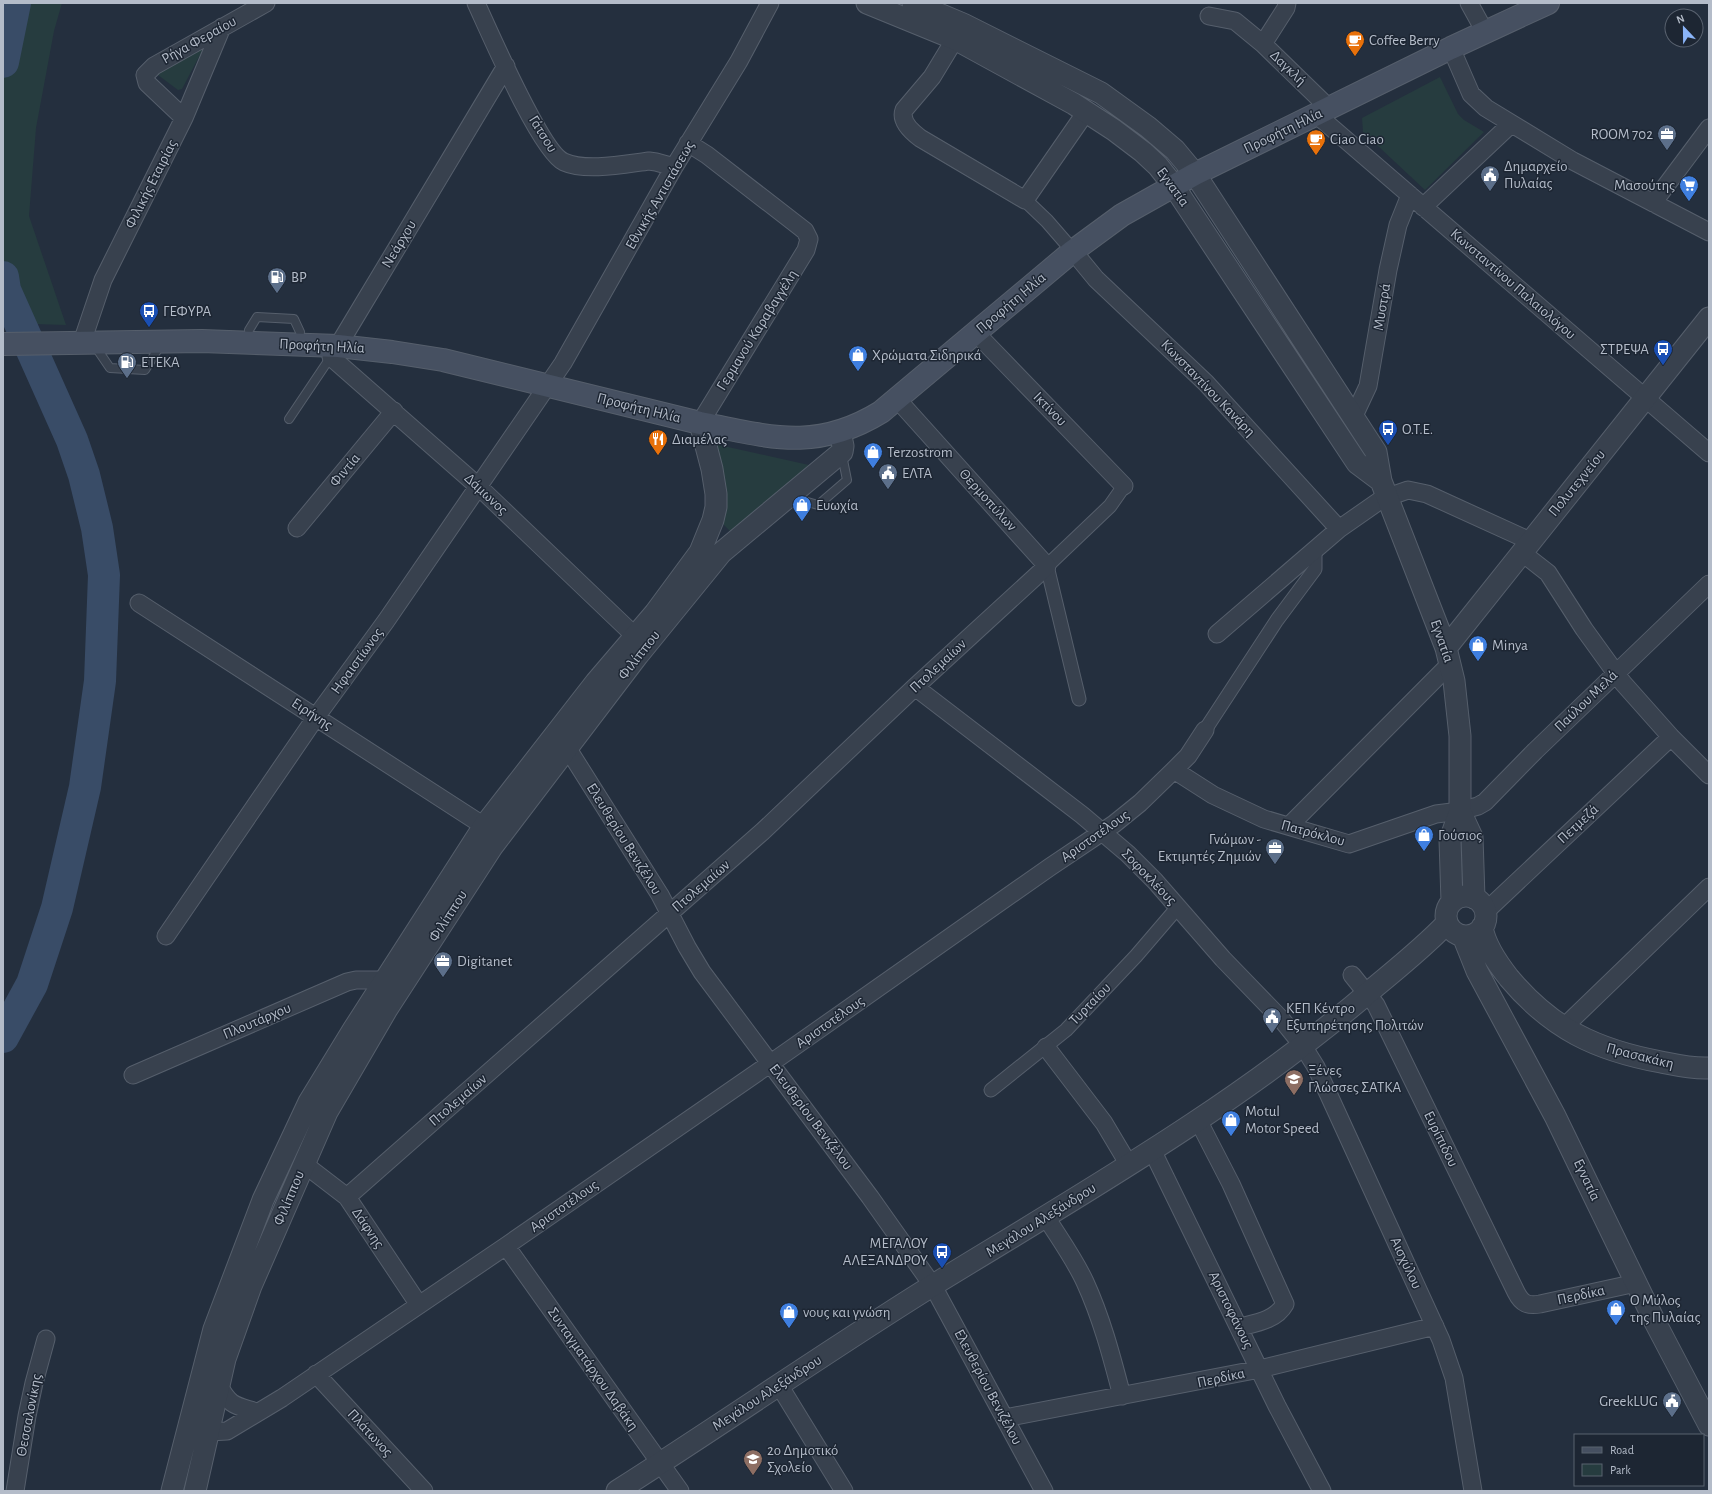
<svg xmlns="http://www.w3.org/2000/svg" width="1712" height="1494" font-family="'Alegreya Sans',sans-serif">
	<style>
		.green { fill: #263c3f }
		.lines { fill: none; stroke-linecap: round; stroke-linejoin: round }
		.river { stroke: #394c67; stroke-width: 32 }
		.service-casing { stroke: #565f6c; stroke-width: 10 }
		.pedestrian-casing { stroke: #565f6c; stroke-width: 15 }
		.minor-casing { stroke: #565f6c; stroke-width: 19 }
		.tertiary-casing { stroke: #565f6c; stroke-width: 23 }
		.secondary-casing { stroke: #565f6c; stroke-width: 24 }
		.service { stroke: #38414e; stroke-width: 8 }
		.pedestrian { stroke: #38414e; stroke-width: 13 }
		.minor { stroke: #38414e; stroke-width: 17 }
		.tertiary { stroke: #38414e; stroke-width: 21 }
		.secondary { stroke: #465061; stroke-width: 22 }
		.labels { text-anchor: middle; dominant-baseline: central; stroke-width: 3; stroke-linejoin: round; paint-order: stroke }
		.street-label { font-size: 15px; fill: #b4bcc9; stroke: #1d2633 }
		.poi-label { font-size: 15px; fill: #b4bcc9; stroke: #1d2633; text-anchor: start }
	</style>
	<rect width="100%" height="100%" fill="#242f3e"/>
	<!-- green -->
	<path class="green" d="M3,3H62L54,31L36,128L29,216L66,325L3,323Z
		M203,45V49L182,89L178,90L158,75L157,72Z
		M1440,77L1458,114L1464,120L1484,132L1425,190L1363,132L1362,118Z
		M710,443L809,465L806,471L732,533L720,521Z"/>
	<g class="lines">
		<!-- river -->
		<path class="river" d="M3,62L15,3
			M3,277L5,290L72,440L84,475L97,528L104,575L100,681L85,787L57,908L32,984L3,1037"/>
		<!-- service casing -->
		<g class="service-casing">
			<path id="service" d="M249,330L257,317L294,319L300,332
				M95,346L110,368L145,370L161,344
				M289,419L332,355
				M790,497L818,505L847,480L842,455"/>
		</g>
		<!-- pedestrian casing -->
		<g class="pedestrian-casing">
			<path id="pedestrian" d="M1025,200L1047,221L1073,251
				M1079,699L1047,566L1110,506L1124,486
				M1205,730L1277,620L1315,569V549
				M991,1090L1066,1030L1136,956L1178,907"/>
		</g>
		<!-- minor casing -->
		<g class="minor-casing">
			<path id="minor" d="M476,3C489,31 541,152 564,162C586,172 625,164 649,161L656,162L674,167
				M1287,3L1286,8L1263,44L1329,108
				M1469,3L1485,32
				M1209,16L1235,21L1263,44
				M955,39L932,77L904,110C900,121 912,132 920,138L1025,200L1086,112
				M1451,48L1471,94L1486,108L1573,161L1709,232
				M1317,115L1709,453
				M184,118L147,83L145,75L154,66L266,3
				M688,143L707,155L800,227L805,231L809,239L806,250L700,423
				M1653,203L1709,128
				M1423,207L1511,124
				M1073,251L1096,279L1206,383L1339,529
				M976,333L1124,486
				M82,342L103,280L184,118L222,27
				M338,346L506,66
				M331,357L479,487L635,636
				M1353,418L1368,386L1388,270L1398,225L1410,195
				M297,528L394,411
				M1521,552L1548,573L1584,629L1623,683L1671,737L1709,775
				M139,603L484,826
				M1217,634L1339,529L1382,499L1408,490L1427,494L1530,541
				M915,687L1082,815L1128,854L1155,881L1223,959L1282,1020L1303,1046L1316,1067L1441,1340L1454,1378L1473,1491
				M568,749L660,895L687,947L702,972L870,1197L933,1286L1044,1491
				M1174,770L1213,795L1264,819L1349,844L1436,814L1460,811L1478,806L1485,802L1535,751L1709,584
				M1289,826L1450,664
				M1485,912L1671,737
				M166,936L316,717L386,621L563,363L674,167L739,61L770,3
				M1352,975L1376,1005L1516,1292C1522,1304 1528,1306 1540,1304L1636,1283
				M1564,1027L1709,887
				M1046,1047L1104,1123L1129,1165
				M133,1075L347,982L356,980H385
				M1198,1120L1231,1184L1285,1304C1276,1320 1256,1323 1240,1327
				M1152,1150L1277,1406L1322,1491
				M304,1164L347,1197L419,1305
				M347,1197L762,832L915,687L1047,566L897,399
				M1046,1217C1059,1238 1075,1260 1085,1282C1102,1319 1112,1358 1122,1396
				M506,1246L680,1491
				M316,1374L424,1491
				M779,1385L844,1491
				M219,1386C231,1407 235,1405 257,1412
				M1005,1418L1260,1369L1435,1326
				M209,1432L227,1431L282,1398L506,1246L771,1063L1050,867L1114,824L1140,803L1174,770L1188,756L1205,730
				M15,1491L27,1416L34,1383L46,1339"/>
		</g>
		<!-- tertiary casing -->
		<g class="tertiary-casing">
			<path id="tertiary" d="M867,3L955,39L1074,104L1114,130L1143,152L1158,166L1173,185L1357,463L1381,481
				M913,3L963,24L1101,93L1148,127L1175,150L1195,174L1376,452L1381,481L1446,648L1454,681L1460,736V811L1450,840L1452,902
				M1446,648L1709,318
				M1460,811L1472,837L1474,898
				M1446 916a20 20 0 1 1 40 0a20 20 0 1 1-40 0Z
				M1482,927C1485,946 1498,964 1509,978C1552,1029 1596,1050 1661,1062C1676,1065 1693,1069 1709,1068
				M1463,936L1477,971L1555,1116L1655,1322L1709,1425
				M172,1491L214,1329L263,1200L309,1102L353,1030L484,826L596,682L655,613L700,552L713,520L716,507V494L712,469L700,423
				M195,1491L225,1359L251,1286L327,1112L387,1009L492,847L638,655L721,553L842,452L843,446L840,432
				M617,1491C724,1423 827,1351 935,1284C1085,1192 1241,1103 1375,987C1399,967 1424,947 1446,924"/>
		</g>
		<!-- secondary casing -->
		<g class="secondary-casing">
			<path id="secondary" d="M3,344L202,341L338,346L392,352L443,360L700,423C770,437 816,452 881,412L1073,251L1122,215L1195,174L1451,48L1548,3"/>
		</g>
		<!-- service -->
		<use href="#service" class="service"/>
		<!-- pedestrian -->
		<use href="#pedestrian" class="pedestrian"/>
		<!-- minor -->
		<use href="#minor" class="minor"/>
		<!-- tertiary -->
		<use href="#tertiary" class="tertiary"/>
		<!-- secondary -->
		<use href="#secondary" class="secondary"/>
	</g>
	<!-- icons -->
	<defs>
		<g id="cafe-pin" transform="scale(1)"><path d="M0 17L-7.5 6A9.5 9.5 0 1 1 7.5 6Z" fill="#e8710a" stroke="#1d2633"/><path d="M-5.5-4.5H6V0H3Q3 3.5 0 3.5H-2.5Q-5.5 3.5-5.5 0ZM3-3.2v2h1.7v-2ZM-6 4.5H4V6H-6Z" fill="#fff"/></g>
		<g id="office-pin" transform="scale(1)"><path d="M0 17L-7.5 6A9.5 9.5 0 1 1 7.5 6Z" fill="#5c6f8a" stroke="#1d2633"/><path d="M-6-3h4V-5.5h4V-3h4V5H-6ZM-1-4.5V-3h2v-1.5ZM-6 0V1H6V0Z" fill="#fff"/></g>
		<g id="civic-pin" transform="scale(1)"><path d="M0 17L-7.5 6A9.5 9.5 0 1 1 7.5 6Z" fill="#5c6f8a" stroke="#1d2633"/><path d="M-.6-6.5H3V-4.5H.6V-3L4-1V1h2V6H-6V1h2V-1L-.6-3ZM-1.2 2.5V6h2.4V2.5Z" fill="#fff"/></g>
		<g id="supermarket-pin" transform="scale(1)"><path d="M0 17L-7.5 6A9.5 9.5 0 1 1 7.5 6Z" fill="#3f7fe0" stroke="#1d2633"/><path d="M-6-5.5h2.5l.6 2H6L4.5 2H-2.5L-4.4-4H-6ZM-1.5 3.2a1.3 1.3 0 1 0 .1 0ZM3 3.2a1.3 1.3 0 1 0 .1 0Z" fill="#fff"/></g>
		<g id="fuel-pin" transform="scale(1)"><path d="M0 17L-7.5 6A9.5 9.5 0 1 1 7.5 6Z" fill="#5c6f8a" stroke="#1d2633"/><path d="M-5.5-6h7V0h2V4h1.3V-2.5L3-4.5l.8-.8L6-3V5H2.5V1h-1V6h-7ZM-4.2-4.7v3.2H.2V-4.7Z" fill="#fff"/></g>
		<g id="bus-pin" transform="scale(1)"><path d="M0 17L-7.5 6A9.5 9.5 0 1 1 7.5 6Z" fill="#1a4fb4" stroke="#1d2633"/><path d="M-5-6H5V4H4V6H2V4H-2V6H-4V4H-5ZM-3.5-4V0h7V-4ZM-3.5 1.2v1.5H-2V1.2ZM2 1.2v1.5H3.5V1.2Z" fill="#fff"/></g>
		<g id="shop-pin" transform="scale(1)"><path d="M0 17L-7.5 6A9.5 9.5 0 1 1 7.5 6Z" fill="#3f7fe0" stroke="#1d2633"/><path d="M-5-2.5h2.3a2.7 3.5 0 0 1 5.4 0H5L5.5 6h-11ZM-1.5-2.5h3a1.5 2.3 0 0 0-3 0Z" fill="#fff"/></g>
		<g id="restaurant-pin" transform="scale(1)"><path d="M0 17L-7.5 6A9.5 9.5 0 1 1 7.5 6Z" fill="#e8710a" stroke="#1d2633"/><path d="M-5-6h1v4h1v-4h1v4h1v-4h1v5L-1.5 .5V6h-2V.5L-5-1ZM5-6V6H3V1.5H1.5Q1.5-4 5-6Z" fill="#fff"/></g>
		<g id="school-pin" transform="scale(1)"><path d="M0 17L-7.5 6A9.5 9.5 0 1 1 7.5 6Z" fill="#8d6e63" stroke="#1d2633"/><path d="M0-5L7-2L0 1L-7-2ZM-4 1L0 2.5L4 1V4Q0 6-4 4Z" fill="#fff"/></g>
	</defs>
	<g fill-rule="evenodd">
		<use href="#cafe-pin" x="1355" y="40"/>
		<use href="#office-pin" x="1667" y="134"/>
		<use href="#cafe-pin" x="1316" y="139"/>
		<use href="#civic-pin" x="1490" y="175"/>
		<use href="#supermarket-pin" x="1689" y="185"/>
		<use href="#fuel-pin" x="277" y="277"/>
		<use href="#bus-pin" x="149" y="311"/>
		<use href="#bus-pin" x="1663" y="349"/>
		<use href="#shop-pin" x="858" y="355"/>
		<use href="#fuel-pin" x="127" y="362"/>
		<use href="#bus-pin" x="1388" y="429"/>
		<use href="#restaurant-pin" x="658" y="439"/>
		<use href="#shop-pin" x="873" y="452"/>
		<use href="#civic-pin" x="888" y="473"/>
		<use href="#shop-pin" x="802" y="505"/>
		<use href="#shop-pin" x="1478" y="645"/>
		<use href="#shop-pin" x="1424" y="835"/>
		<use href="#office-pin" x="1275" y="848"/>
		<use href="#office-pin" x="443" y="961"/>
		<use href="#civic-pin" x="1272" y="1017"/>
		<use href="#school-pin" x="1294" y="1079"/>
		<use href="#shop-pin" x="1231" y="1120"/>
		<use href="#bus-pin" x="942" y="1252"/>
		<use href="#shop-pin" x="1616" y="1309"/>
		<use href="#shop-pin" x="789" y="1312"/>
		<use href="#civic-pin" x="1672" y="1401"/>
		<use href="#school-pin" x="753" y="1459"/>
	</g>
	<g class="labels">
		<!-- street labels -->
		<g class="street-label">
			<text transform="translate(199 40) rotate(-29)">Ρήγα Φεραίου</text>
			<text transform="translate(1288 68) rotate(44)">Δαγκλή</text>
			<text transform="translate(1283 131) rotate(-26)">Προφήτη Ηλία</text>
			<text transform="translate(543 134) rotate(58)">Γάτσου</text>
			<text transform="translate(151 184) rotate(-63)">Φιλικής Εταιρίας</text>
			<text transform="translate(1173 187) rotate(54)">Εγνατία</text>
			<text transform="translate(660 195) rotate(-60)">Εθνικής Αντιστάσεως</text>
			<text transform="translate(399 244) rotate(-59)">Νεάρχου</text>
			<text transform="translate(1513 284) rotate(41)">Κωνσταντίνου Παλαιολόγου</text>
			<text transform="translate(1011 303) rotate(-40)">Προφήτη Ηλία</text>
			<text transform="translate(1382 307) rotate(-81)">Μυστρά</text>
			<text transform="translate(757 330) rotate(-58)">Γερμανού Καραβαγγέλη</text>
			<text transform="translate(322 346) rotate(3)">Προφήτη Ηλία</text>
			<text transform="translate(1208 388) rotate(46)">Κωνσταντίνου Κανάρη</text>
			<text transform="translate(639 408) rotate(14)">Προφήτη Ηλία</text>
			<text transform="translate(1050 409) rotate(46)">Ικτίνου</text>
			<text transform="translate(345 470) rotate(-50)">Φιντία</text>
			<text transform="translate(1577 483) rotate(-51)">Πολυτεχνείου</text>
			<text transform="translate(486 494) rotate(43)">Δάμωνος</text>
			<text transform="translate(988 500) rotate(48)">Θερμοπύλων</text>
			<text transform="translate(1442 641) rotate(71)">Εγνατία</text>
			<text transform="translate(639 655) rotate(-52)">Φιλίππου</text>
			<text transform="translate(357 661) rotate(-54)">Ηφαιστίωνος</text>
			<text transform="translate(938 666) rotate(-43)">Πτολεμαίων</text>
			<text transform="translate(1586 701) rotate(-44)">Παύλου Μελά</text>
			<text transform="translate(312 714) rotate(33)">Ειρήνης</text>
			<text transform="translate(1578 824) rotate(-43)">Πετμεζά</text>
			<text transform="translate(1313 833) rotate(15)">Πατρόκλου</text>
			<text transform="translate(1095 836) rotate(-35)">Αριστοτέλους</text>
			<text transform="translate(624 839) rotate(58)">Ελευθερίου Βενιζέλου</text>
			<text transform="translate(1149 877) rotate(46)">Σοφοκλέους</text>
			<text transform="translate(701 886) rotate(-41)">Πτολεμαίων</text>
			<text transform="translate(448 916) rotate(-57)">Φιλίππου</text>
			<text transform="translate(1090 1004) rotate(-46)">Τυρταίου</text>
			<text transform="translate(257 1021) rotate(-23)">Πλουτάρχου</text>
			<text transform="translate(830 1022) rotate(-35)">Αριστοτέλους</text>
			<text transform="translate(1640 1056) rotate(14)">Πρασακάκη</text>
			<text transform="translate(458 1100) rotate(-41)">Πτολεμαίων</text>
			<text transform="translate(811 1117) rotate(53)">Ελευθερίου Βενιζέλου</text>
			<text transform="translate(1441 1139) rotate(64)">Ευρίπιδου</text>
			<text transform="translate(1587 1180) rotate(65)">Εγνατία</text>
			<text transform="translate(289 1198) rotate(-67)">Φιλίππου</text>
			<text transform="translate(564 1206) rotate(-35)">Αριστοτέλους</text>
			<text transform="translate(1041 1220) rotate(-32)">Μεγάλου Αλεξάνδρου</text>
			<text transform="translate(368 1228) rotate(56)">Δάφνης</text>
			<text transform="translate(1406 1263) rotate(65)">Αισχύλου</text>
			<text transform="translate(1581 1295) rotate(-12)">Περδίκα</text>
			<text transform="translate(1231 1310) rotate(64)">Αριστοφάνους</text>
			<text transform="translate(593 1369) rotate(55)">Συνταγματάρχου Δαβάκη</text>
			<text transform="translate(1221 1378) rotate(-12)">Περδίκα</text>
			<text transform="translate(988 1387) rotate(62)">Ελευθερίου Βενιζέλου</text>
			<text transform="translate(767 1393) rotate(-33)">Μεγάλου Αλεξάνδρου</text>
			<text transform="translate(29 1415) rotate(-79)">Θεσσαλονίκης</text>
			<text transform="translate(370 1433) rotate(47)">Πλάτωνος</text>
		</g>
		<!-- poi labels -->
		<g class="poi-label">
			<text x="1369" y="40">Coffee Berry</text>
			<text x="1653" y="134" text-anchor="end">ROOM 702</text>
			<text x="1330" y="139">Ciao Ciao</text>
			<text x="1504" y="166">Δημαρχείο<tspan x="1504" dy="17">Πυλαίας</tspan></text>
			<text x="1675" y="185" text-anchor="end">Μασούτης</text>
			<text x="291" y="277">BP</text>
			<text x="163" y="311">ΓΕΦΥΡΑ</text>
			<text x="1649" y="349" text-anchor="end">ΣΤΡΕΨΑ</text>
			<text x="872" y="355">Χρώματα Σιδηρικά</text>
			<text x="141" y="362">ΕΤΕΚΑ</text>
			<text x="1402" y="429">Ο.Τ.Ε.</text>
			<text x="672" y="439">Διαμέλας</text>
			<text x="887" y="452">Terzostrom</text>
			<text x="902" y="473">ΕΛΤΑ</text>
			<text x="816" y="505">Ευωχία</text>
			<text x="1492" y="645">Minya</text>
			<text x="1438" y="835">Γούσιος</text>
			<text x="1261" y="839" text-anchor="end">Γνώμων -<tspan x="1261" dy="17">Εκτιμητές Ζημιών</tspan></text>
			<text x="457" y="961">Digitanet</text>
			<text x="1286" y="1008">ΚΕΠ Κέντρο<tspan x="1286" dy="17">Εξυπηρέτησης Πολιτών</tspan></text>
			<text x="1308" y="1070">Ξένες<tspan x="1308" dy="17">Γλώσσες ΣΑΤΚΑ</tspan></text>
			<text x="1245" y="1111">Motul<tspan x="1245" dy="17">Motor Speed</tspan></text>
			<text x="928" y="1243" text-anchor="end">ΜΕΓΑΛΟΥ<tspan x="928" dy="17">ΑΛΕΞΑΝΔΡΟΥ</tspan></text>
			<text x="1630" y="1300">Ο Μύλος<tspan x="1630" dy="17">της Πυλαίας</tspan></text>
			<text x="803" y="1312">νους και γνώση</text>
			<text x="1658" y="1401" text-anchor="end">GreekLUG</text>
			<text x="767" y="1450">2ο Δημοτικό<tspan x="767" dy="17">Σχολείο</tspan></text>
		</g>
	</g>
	<!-- border -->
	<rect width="1712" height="1494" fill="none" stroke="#b4bcc9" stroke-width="8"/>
	<!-- legend -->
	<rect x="1574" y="1434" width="130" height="52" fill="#1d2633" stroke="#59626f"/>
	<rect x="1582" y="1447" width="20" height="6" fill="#465061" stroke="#59626f"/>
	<text x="1610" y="1454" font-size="12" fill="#b4bcc9">Road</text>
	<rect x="1582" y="1464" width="20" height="12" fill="#263c3f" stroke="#59626f"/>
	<text x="1610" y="1474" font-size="12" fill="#b4bcc9">Park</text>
	<!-- north arrow -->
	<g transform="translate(1684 28) rotate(338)"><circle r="19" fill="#1d2633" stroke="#59626f"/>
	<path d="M0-3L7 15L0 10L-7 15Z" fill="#8ab4f8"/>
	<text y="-6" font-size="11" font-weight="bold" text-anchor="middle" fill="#b4bcc9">N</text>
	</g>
</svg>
